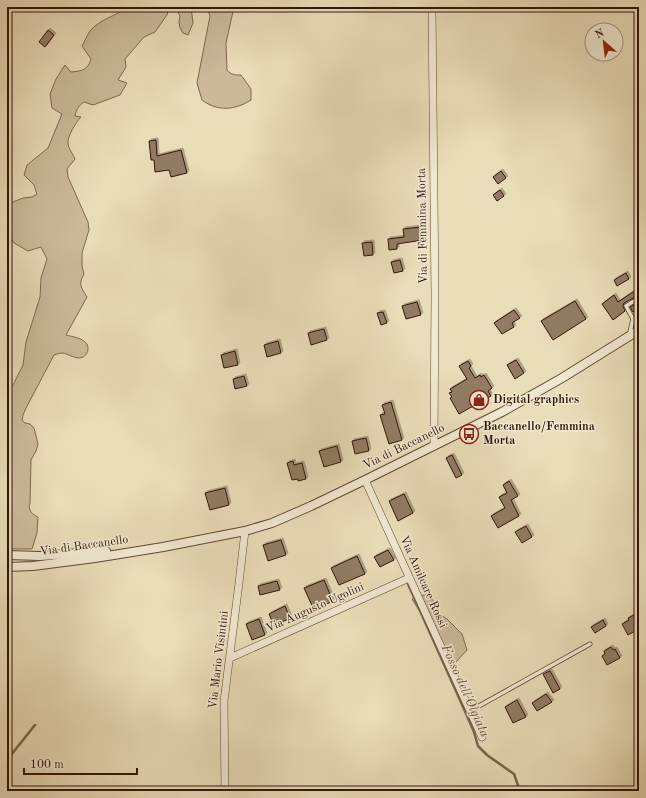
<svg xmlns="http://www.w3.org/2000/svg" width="646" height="798" font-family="'Old Standard TT',serif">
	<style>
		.green { fill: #caba9a; stroke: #7e6850 }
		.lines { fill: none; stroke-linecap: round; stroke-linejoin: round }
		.stream { stroke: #7b644d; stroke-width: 2.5 }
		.building { fill: #917c63; stroke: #321507; filter: url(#shadow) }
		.service-casing { stroke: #604733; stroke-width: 5 }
		.minor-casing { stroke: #604733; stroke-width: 8 }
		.tertiary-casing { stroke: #604733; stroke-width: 10 }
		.service { stroke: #f1e8d1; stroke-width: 3.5 }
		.minor { stroke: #f1e8d1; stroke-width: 7 }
		.tertiary { stroke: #f1e8d1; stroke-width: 8 }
		.labels { text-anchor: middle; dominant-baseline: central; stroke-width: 3; stroke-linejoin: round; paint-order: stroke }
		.street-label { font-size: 12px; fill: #321507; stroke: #f1e8d1 }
		.poi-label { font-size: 12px; font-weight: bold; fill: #321507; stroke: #f1e8d1; text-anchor: start }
		.water-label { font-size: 13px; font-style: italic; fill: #624936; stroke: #f1e8d1 }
	</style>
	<defs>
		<filter id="shadow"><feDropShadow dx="2" dy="-2" stdDeviation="0" flood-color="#0004"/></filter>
	</defs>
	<rect width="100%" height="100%" fill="#e9dcb8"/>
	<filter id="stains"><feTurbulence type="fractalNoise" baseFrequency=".005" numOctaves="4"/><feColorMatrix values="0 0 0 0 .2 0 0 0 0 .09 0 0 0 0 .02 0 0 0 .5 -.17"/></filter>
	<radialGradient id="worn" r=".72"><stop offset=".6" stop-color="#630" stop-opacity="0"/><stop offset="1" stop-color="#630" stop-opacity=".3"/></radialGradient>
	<!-- green -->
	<path class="green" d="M128,7H169L167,15L155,32L144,37L125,59L126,67L118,80L127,83L120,95L93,105L84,102C79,105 76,110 75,116L81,117C76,122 67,137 68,143C68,148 73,154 75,159L67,169L68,177L88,222L89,230L82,253V266L84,274C78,285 81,287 87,297L66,335C73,337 86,338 88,347C88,349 88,351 87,353C81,363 71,355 63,353C60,353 57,354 54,355L26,408L23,415L22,420L25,423L30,424L34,428L38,444L36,451L31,460L30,504L29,506C30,512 32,514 38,517L37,533L32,549H7V397L23,365L26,342L40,297L41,278L47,259L41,247L28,251L14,243L7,231V210L13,202L23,198L32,197L37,194L34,185L24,175L27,165L48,148L62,114L52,108L50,94L56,79L65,65L71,72C82,71 88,70 91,59L82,46C85,41 87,35 90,31C100,19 116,16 128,7Z
		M178,7H191L193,23L188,35L183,33L180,28L179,22L180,16L176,9Z
		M207,7H234L226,43L227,70C231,75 236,75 241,75L251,89V100C235,110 218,112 202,100L197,83L210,16Z
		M427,594L439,607L437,609L436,612L447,619L462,634L467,650L456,662L444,659L437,648L432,631L412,599Z"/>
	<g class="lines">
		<!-- stream -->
		<path class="stream" d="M408,584L460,700L474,732L478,746L487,755L514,774L519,788L522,791
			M7,760L35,725"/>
	</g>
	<!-- building -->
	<path class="building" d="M48,30L54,35L45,47L39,42Z
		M156,140L157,156L181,150L187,173L171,177L169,170L155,172L154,160H151L149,141Z
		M501,171L506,178L498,184L493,177Z
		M500,190L504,196L497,201L493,195Z
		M421,227L423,240L397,244V249L389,250L388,239L404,237L403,229Z
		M372,242L373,255L364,256L362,243Z
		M400,260L403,271L394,273L391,262Z
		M626,273L629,279L617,286L614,280Z
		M639,288V295L624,303L623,306L625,311L613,320L602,304L614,295L618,302Z
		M575,301L586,319L553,340L541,321Z
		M417,302L421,315L406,319L402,306Z
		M639,302V309L633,312L630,307Z
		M514,310L520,318L512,323L514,327L502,334L494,323Z
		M383,312L387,323L381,325L377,313Z
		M324,329L327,340L311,345L308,333Z
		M278,341L281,353L267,357L264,345Z
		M235,351L238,365L224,368L221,355Z
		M516,360L524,373L515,379L507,365Z
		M468,361L471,366L469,368L475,378L480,375L481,377L484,375L492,388L488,391L491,396L459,414L450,398L452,397L449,393L452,392L450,389L467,379L459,366Z
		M244,376L247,386L235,389L233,379Z
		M391,402L402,440L389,444L380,415L385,414L382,405Z
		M366,438L369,451L355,454L352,441Z
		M337,446L341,462L324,467L319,451Z
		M452,455L462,475L456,478L446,458Z
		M293,461L294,465L302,463L306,479L298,481V479L292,480L287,463Z
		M509,481L518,496L511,500L519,516L498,528L491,516L505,508L499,497L507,493L503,485Z
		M225,488L229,505L210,510L205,493Z
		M404,494L413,513L398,521L389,501Z
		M526,526L532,537L522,543L515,532Z
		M281,540L286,555L268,561L263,545Z
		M388,550L394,560L380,567L374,557Z
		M357,556L365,574L339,585L331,568Z
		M324,580L333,601L314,610L304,588Z
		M277,581L280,590L260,595L258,586Z
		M285,606L290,618L274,626L269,614Z
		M634,615L639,623V629L628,635L622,624L629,620L628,618Z
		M259,619L265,635L252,640L246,624Z
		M603,620L606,626L595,633L591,627Z
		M611,647L613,650L615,649L620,658L607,665L602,656L605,654L604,651Z
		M550,671L560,689L553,693L543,674Z
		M546,694L552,702L537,711L532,703Z
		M517,700L526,717L513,723L505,707Z"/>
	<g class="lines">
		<!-- service casing -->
		<g class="service-casing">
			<path id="service" d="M633,319L639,315
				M629,336L633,319L626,306L639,298
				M470,711L590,644"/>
		</g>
		<!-- minor casing -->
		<g class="minor-casing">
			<path id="minor" d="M432,7L435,295L434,446
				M365,480L482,737
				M230,658L409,578
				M225,791L224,701L239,583L245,531"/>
		</g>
		<!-- tertiary casing -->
		<g class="tertiary-casing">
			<path id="tertiary" d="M7,555L40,556L106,551
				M7,567L33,566L95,558L163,547L245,531L272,523L311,506L365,480L502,412L562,378L639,330"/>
		</g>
		<!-- service -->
		<use href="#service" class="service"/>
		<!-- minor -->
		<use href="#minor" class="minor"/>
		<!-- tertiary -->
		<use href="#tertiary" class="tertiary"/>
	</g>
	<!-- icons -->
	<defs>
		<g id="shop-ring" transform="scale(1)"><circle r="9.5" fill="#f1e8d1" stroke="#8f2418" stroke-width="1.5"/><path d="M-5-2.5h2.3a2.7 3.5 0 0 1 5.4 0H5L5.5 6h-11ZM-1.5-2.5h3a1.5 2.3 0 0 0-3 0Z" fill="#8f2418"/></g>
		<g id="bus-ring" transform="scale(1)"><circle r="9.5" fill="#f1e8d1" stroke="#8f2418" stroke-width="1.5"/><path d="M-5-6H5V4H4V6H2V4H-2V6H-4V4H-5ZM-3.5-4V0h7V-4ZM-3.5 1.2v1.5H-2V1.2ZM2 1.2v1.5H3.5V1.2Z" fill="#8f2418"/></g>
	</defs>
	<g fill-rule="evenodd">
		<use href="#shop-ring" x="479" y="400"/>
		<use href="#bus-ring" x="469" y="434"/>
	</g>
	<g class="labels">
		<!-- street labels -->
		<g class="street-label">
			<text transform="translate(423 226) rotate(-91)">Via di Femmina Morta</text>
			<text transform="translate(404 447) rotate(-26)">Via di Baccanello</text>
			<text transform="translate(84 546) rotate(-8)">Via di Baccanello</text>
			<text transform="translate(423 582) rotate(66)">Via Amilcare Rossi</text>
			<text transform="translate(315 608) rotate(-24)">Via Augusto Ugolini</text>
			<text transform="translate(219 660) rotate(-83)">Via Mario Visintini</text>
		</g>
		<!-- poi labels -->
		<g class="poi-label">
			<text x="493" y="400">Digital graphics</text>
			<text x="483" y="427">Baccanello/Femmina<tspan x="483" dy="14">Morta</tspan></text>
		</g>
		<!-- water labels -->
		<g class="water-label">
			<text transform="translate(465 691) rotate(66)">Fosso dell'Olgiata</text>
		</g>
	</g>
	<!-- margin -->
	<rect width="646" height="798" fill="none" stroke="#e9dcb8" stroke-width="24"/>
	<rect x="8" y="8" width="630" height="782" fill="none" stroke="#321507" stroke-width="2"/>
	<rect x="12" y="12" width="622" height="774" fill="none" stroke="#321507"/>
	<!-- north arrow -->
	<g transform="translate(604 42) rotate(332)"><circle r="19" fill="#f1e8d1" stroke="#a59480"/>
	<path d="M0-3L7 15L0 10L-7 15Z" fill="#8f2418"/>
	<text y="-6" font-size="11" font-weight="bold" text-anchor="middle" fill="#321507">N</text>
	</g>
	<!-- scale -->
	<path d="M24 768v6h113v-6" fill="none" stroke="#321507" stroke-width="2"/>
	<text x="30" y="768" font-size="12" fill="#321507" stroke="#f1e8d1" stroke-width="3" paint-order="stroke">100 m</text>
	<rect width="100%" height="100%" filter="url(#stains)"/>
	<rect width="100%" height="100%" fill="url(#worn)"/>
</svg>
